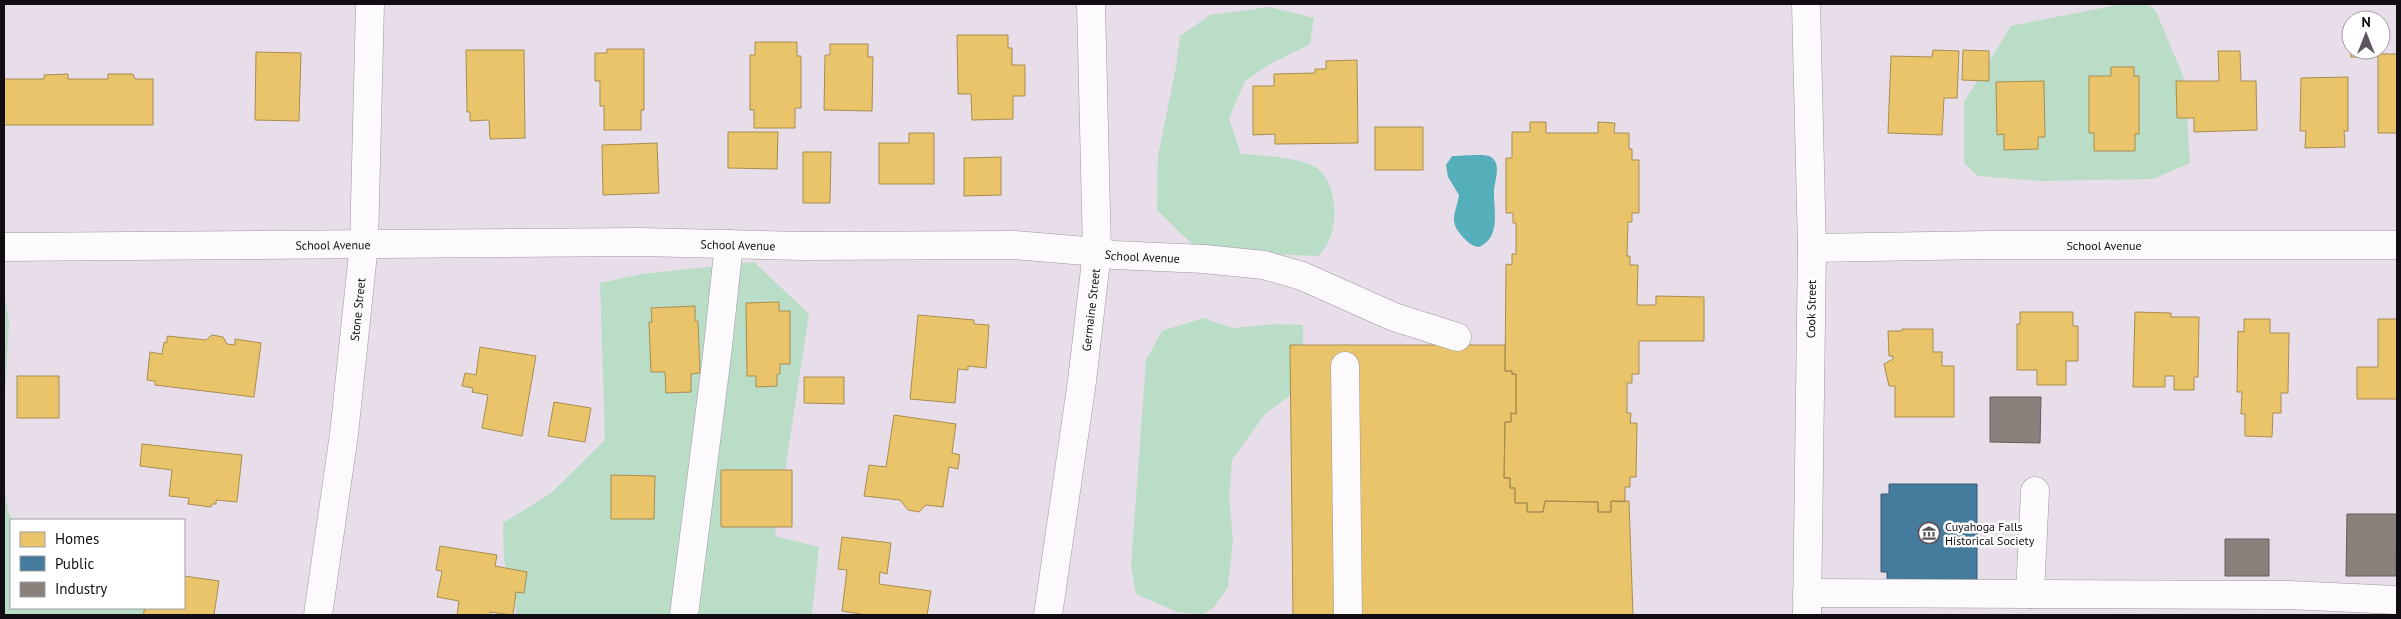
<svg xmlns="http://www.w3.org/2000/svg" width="2401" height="619" font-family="'PT Sans',sans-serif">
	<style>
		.green { fill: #baddc7 }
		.water { fill: #55afbb }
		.homes { fill: #e9c46a; stroke: #a88d50 }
		.public { fill: #457b9d; stroke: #365a74 }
		.industry { fill: #8a817c; stroke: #665e5c }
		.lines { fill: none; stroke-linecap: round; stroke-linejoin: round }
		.minor-casing { stroke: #9e979f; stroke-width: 29 }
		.minor { stroke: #fcfafc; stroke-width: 28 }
		.labels { text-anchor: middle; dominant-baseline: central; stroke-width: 5; stroke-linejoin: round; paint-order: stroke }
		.street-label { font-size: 12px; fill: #120c13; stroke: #fff }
		.poi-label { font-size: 12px; fill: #120c13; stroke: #fff; text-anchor: start }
	</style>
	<rect width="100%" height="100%" fill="#e8dee9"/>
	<!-- green -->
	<path class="green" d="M2122,4H2148L2156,11L2185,81L2190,163L2153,179L2040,181L1978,176L1964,163V102L2011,26Z
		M1270,7L1314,18L1310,44L1270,64L1245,81L1229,118L1241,154C1259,155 1303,158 1317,168C1340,185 1340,239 1318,256L1246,253L1192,244L1157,210L1158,156L1176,67L1180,36L1210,15Z
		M754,262L809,314L775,536L819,547L812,615H516L515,600L504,560L503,523L551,493L605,440L600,283L642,274Z
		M4,292L9,322L4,415Z
		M1203,318L1233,328L1279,324L1303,325L1304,385L1265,414L1232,460L1229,497L1233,540L1228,587L1214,607L1203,614L1177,612L1136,594L1131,566L1146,360L1162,331Z
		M4,487L9,515L13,520H11V608H163V615H4Z"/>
	<!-- water -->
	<path class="water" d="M1452,156C1460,156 1486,153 1491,157C1503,165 1493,184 1494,194C1494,212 1501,237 1479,247C1472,246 1467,242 1462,236C1448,220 1456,214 1459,195L1448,177L1446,165Z"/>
	<!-- homes -->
	<path class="homes" d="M2350,29L2351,50H2367V57H2351Z
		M957,35H1008V48H1012V65H1025V96H1013V119L972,120L971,94H958Z
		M755,42H797V56H801V108H795V128H754V110H750V55H755Z
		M830,44H868V57H873L872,111L824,110L825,55H830Z
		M607,49H644V110H641V130H604V106H600V81H595V53H607Z
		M466,50H524L525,138L490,139L489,120L470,121V112H467Z
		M1933,50L1959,51L1957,98H1944L1942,135L1888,133L1891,56L1932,57Z
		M1963,50L1989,51V81L1962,80Z
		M2218,51H2240L2241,81H2256L2257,130L2194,132V118H2177L2176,81H2219Z
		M256,52L301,53L299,121L255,120Z
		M2378,54H2397V145V133H2378Z
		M1357,60L1358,143L1275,144V134L1253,135V86H1274V74L1315,73V69H1326V61Z
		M2111,67H2134V76H2139V134H2135V151H2094V133H2089V76H2111Z
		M68,74V79H108V74H133L135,79H153V125H4V79H44V75Z
		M2348,77V131H2344L2345,147L2305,148L2306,131H2300L2301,78Z
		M2044,81L2045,137H2038V149L2004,150V134L1997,135L1996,82Z
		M1530,122H1546V133H1598V122L1615,123L1614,133H1629V149H1632V160H1639V213H1632V222H1628L1627,256H1630V265H1638L1637,305H1656V296L1704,297V341H1639V374H1632V383H1627V413H1631L1630,423H1637L1636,477H1630V487H1625V502L1611,501V512H1598V502L1545,501L1543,512H1527V503H1515V488H1510V478H1504L1505,422H1511V413L1516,414V374H1512V371H1505L1506,264L1512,265V254H1516V223H1513V213H1506V158H1512V132H1530Z
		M1375,127H1423V170H1375Z
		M728,132H778L777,169L728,168Z
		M909,133H934V184H879V143H909Z
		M657,143L659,193L603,195L602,145Z
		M803,152H831L830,203H803Z
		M1001,157V195L964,196V158Z
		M779,302V311H790V364H780V374H777V386L756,387V376H747L746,303Z
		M695,306V321H698L700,373L691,374V392L666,393L665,372H651L649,322H652L651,308Z
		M2020,312H2073V326H2078V361H2066V385H2037V370H2017V324H2020Z
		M2135,312L2171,313V317H2199L2198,377H2194V390H2174V376H2165V387H2133Z
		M918,315L974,320V324L989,325L986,368L968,366V370L958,369L955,403L910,399Z
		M2244,319H2270V333H2289L2288,393H2281V413H2273L2272,437L2245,436V414H2241L2242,392H2237L2238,331L2244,332Z
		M2378,319H2397V399H2357V367H2378Z
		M1902,329H1933V352H1942V366H1954V417H1895V386H1889L1884,364L1893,359V356H1889L1888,331H1902Z
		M212,335L223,337L227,344L235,345V339L261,343L254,397L155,385V381L147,380L150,352L162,354L164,342L167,343V336L206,340Z
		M1290,345H1505V371H1512V374H1516V414L1511,413V422H1505L1504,478H1510V488H1515V503H1527V512H1543L1545,501L1598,502V512H1611V501H1629L1633,615H1293Z
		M480,347L536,356L522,436L482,428L488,395L472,392L473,388L462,386L465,373L476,375Z
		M17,376H59V418H17Z
		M804,377H844V404L804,403Z
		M554,402L591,408L585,442L548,436Z
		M894,415L956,424L952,453L960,455L958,469L949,467L943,507L926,505L919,512L908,510L900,500L864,496L869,465L886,467Z
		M142,444L242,455L237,502L216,500V504H212L211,507L188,504L189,498L169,496L172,470L140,466Z
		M721,470H792V527H721Z
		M611,475L655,476L654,519H611Z
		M842,537L891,543L887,574L880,572L879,584L931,591L927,615H867L842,611L847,570L838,569Z
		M440,546L497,555L495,566L527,572L524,593L516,592L513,615L490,612V615H457L459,601L437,597L442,571L436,570Z
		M184,576L219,581L214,615H143L145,608H184Z"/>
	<!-- public -->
	<path class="public" d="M1889,484H1977V580H1887V572H1881V494H1889Z"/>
	<!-- industry -->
	<path class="industry" d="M1990,397H2041L2040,443L1990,442Z
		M2347,514H2397L2396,576H2346Z
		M2225,539H2269V576H2225Z"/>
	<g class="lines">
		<!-- minor casing -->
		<g class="minor-casing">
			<g id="minor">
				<path d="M1806,4L1812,248L1807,615"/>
				<path id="s1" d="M4,247L640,242L802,246L1015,245L1097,252L1114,255L1204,259L1264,265L1302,276L1394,317L1457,337"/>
				<path id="s2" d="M1812,248L1987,245H2397"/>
				<path d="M1345,366L1348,615"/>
				<path d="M1807,593L2289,595L2397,600"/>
				<path d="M2030,594L2035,491"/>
				<path id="s3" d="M318,615L344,434L364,244L370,4"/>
				<path d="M684,615L717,355L729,244"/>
				<path id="s4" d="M1048,615L1082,381L1097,252L1091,4"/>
			</g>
		</g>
		<!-- minor -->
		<use href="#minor" class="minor"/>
	</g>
	<!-- icons -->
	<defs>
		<g id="museum-ring" transform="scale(1.125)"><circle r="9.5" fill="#fff" stroke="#5d565e" stroke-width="1.5"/><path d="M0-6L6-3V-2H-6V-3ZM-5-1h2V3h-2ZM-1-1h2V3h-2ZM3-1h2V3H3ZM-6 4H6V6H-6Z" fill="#5d565e"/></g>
	</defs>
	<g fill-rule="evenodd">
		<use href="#museum-ring" x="1929" y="533"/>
	</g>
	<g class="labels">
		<!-- street labels -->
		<g class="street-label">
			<text stroke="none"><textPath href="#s1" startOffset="329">School Avenue</textPath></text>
			<text stroke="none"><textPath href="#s1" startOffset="734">School Avenue</textPath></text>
			<text stroke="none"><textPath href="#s2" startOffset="292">School Avenue</textPath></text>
			<text stroke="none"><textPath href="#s1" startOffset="1139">School Avenue</textPath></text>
			<text transform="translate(1811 309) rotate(-89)">Cook Street</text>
			<text stroke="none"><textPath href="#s3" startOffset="308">Stone Street</textPath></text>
			<text stroke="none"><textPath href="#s4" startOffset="308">Germaine Street</textPath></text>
		</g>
		<!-- poi labels -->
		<g class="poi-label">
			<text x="1945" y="526">Cuyahoga Falls<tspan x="1945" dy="14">Historical Society</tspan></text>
		</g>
	</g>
	<!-- border -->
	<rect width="2401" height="619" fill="none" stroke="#120c13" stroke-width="10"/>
	<!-- legend -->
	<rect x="10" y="519" width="175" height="90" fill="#ffffff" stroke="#a09ea1"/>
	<rect x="20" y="532" width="25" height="15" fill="#e9c46a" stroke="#a09ea1"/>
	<text x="55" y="544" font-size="15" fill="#120c13">Homes</text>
	<rect x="20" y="556" width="25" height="15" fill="#457b9d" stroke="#a09ea1"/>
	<text x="55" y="569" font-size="15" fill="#120c13">Public</text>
	<rect x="20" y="582" width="25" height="15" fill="#8a817c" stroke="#a09ea1"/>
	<text x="55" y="594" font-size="15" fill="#120c13">Industry</text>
	<!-- north arrow -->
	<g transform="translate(2366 35)"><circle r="24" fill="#ffffff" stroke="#a09ea1"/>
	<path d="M0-4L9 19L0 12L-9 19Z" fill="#5d565e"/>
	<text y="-8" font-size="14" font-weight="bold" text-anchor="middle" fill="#120c13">N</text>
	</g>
</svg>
